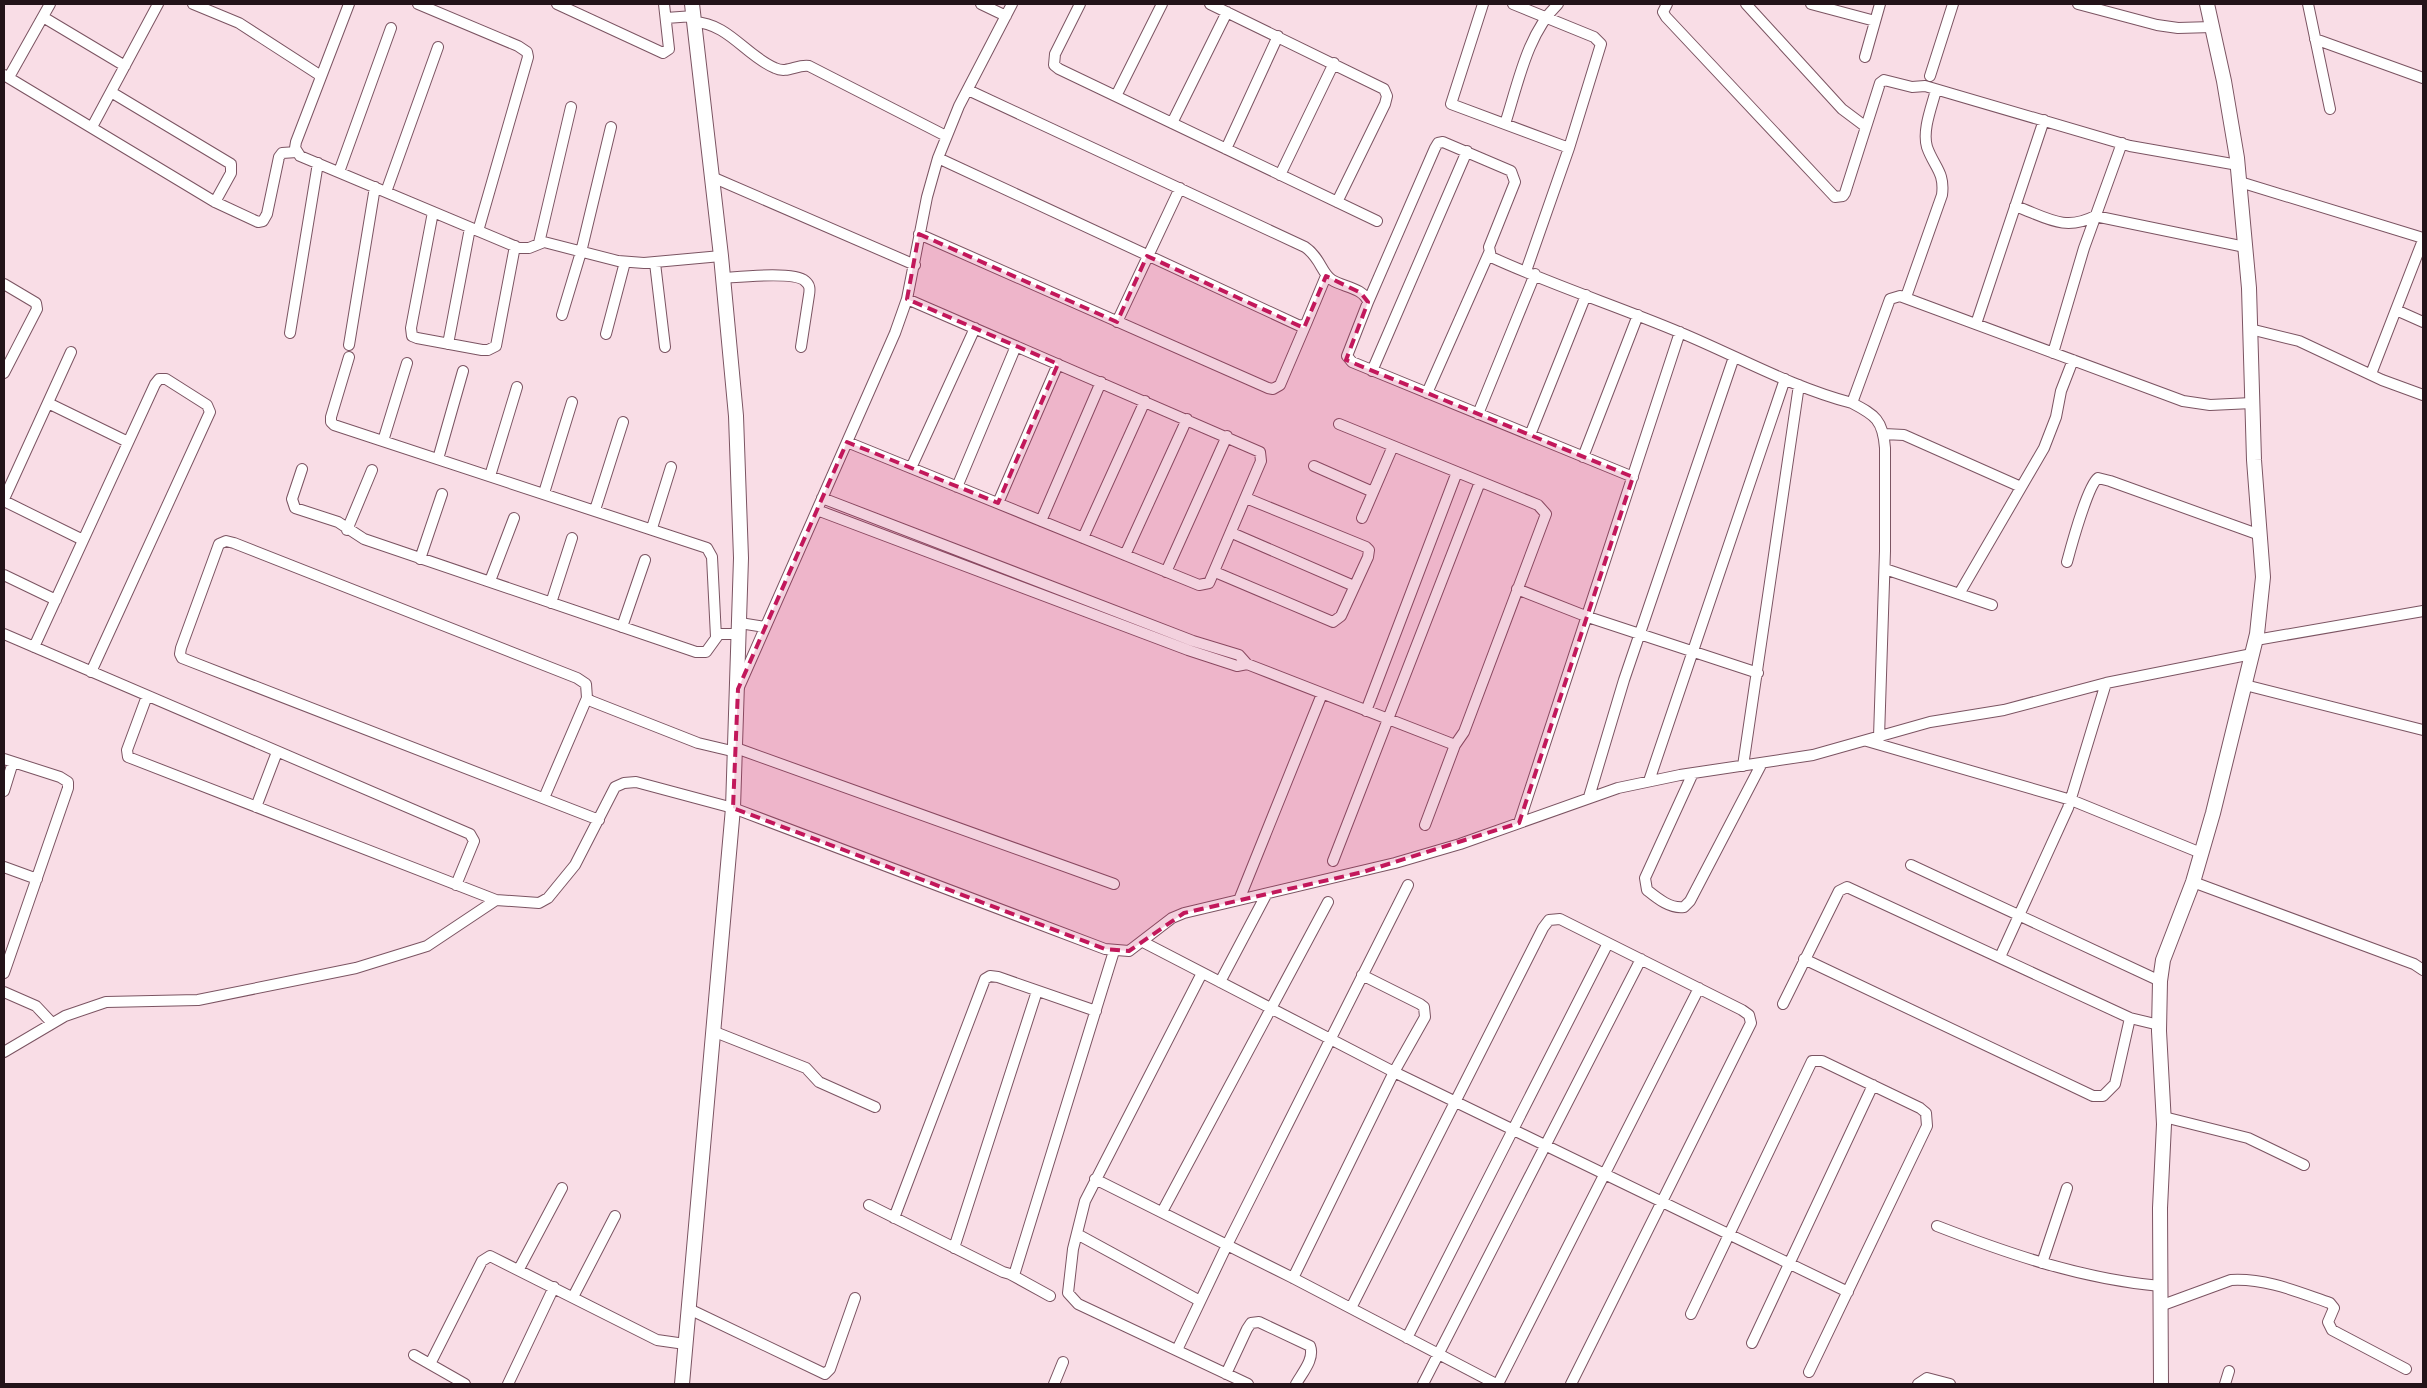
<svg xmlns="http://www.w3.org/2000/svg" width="2427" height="1388" font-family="'Alegreya Sans',sans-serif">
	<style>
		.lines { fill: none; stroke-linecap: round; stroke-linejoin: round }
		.street-casing { stroke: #7b5462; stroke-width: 12 }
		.secondary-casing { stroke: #7b5462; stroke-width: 16 }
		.street { stroke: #fff; stroke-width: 10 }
		.secondary { stroke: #fff; stroke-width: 14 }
		.marked { fill: #c2185b; fill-opacity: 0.2; stroke: #c2185b; stroke-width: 4; stroke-dasharray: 10 6; stroke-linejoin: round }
	</style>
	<rect width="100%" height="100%" fill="#f9dde6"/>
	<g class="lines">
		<!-- street casing -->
		<g class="street-casing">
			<path id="street" d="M193,4L239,23L321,76
				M349,4L296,142L295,148L300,156L519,248H529L544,242L618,261L644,263L721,256
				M418,4L518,46L527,52L528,57L478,231
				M557,4L663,53L669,49L664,4
				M981,4L1006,16
				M1080,4L1055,54L1054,65L1059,69L1377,221
				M1210,4L1384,89L1387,96L1385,104L1337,202
				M1483,4L1451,104L1569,148
				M1513,4L1594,37L1601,44L1569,148L1526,271
				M1667,4L1663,12L1666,17L1835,197L1843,196L1845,193L1880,83L1884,80L1912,87L1925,86L2130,146L2238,165
				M1746,4L1842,109L1866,127
				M1811,4L1875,21
				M2078,4L2157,25L2178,28L2212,27
				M2308,4L2330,109
				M43,17L125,66
				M666,18L694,16
				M694,22C728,23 746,56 775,68C787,74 797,64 809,66L946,136
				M2315,39L2423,78
				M1865,57L1880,4
				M4,75L215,202L258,222L263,221L267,214L279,157L282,153L297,152
				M1930,76L1953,4
				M9,77L50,4
				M968,90L1305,247C1321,258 1321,273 1332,280C1343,287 1364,288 1368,302L1347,356L1352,362L1633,477
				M111,92L231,164V173L215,202
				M1116,96L1162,4
				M1172,123L1227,12
				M1505,124C1518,84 1527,34 1558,4
				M92,127L158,4
				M1226,149L1278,36
				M938,158L1300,326L1306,324L1326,276
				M339,172L391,28
				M1280,175L1334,63
				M712,177L915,265
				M2240,182L2423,238
				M386,192L438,47
				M2015,206C2046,217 2064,232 2095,216L2245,247
				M433,212L411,328L412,336L417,338L482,350H488L496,346L515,246
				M919,234L1268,388L1273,389L1280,385L1306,324
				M539,243L571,107
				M655,263L665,347
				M723,278C739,277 794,271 805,281C810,285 810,289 809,295L801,347
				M4,284L36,303L37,309L4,373
				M1906,297L1942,195C1945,172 1934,167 1927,147C1922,130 1932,106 1936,90
				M1368,302L1435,148L1438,143L1443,142L1511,171L1515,182L1489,247L1491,257C1552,285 1617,306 1679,332C1737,356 1791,387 1852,403L1890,299L1900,296L2183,401L2210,405L2252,403
				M2396,310L2423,322
				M562,315L581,252L611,127
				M1117,322L1180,188
				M1976,324L2044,120
				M2250,329L2299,341L2382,380L2423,395
				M290,333L318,163
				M606,334L625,262
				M448,344L470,228
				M349,345L375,187
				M2053,353L2084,248L2122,143
				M349,357L331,417V422L334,425L707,548L712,557L716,637
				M1372,371L1467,151
				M2371,374L2423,240
				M1427,393L1489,253
				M48,403L128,442
				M1852,403C1875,415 1883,420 1885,448V551L1879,737
				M1478,414L1535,274
				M1884,434L1904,435L2021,487
				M1530,435L1586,295
				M383,441L407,363
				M847,442L1199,585L1209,583L1261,461L1260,452L907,299
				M1583,457L1638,315
				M438,459L463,371
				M1314,466L1373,492
				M911,468L975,328
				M302,469L292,499L295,508L338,522L364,539L696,652H706L719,634H740
				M490,476L517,387
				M957,487L1016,346
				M544,493L572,402
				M822,498L1193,641L1239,655L1247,664L1455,745L1464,732L1546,514L1538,505L1339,424
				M4,499L71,352
				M4,501L83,540
				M998,503L1058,364
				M595,510L623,422
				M817,510L1188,650L1237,666L1247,664
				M1362,518L1393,446
				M1041,521L1101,382
				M652,528L671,467
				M347,530L372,470
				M1232,533L1354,586
				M1083,538L1145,401
				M1125,555L1187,419
				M420,559L442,494
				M2067,562C2071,547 2088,485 2098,478L2110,481L2260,535
				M1885,569L1992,605
				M1166,572L1227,436
				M1215,572L1333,622L1341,616L1368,557L1369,550L1366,547L1246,498
				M4,575L56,600
				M490,581L514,518
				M1517,589L1588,617L1758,673
				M1959,594L2044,448L2056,417L2061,391L2073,360
				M551,603L572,538
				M740,623L765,627
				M622,627L645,560
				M4,634L470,834L474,841L456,885
				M2256,640L2423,611
				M34,647L155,384L159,379H166L207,405L210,412L91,672
				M2245,685L2423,730
				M739,687L895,333L907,299L927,197L938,158L959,106L1012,4
				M147,696L127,750L128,757L496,900
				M1366,711L1457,472
				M1867,741L2071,800L2201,853
				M736,748L1114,884
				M4,759L60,777L68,782V788L4,973
				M1743,766L1799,385
				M1693,773L1645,878L1647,890C1657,898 1670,909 1684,907L1690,901L1762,763
				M1649,781L1785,379
				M4,791L13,762
				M1589,797L1624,680L1734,357
				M544,798L587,698
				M256,807L277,752
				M599,820L182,658L180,654L181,648L219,544L226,541L234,543L577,678L586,684L587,698L591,701L698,743L736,752
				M1519,823L1680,332
				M1425,825L1455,745
				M1333,861L1480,482
				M1911,865L2160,981
				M4,867L37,879
				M2193,882L2414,964L2423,970
				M1239,900L1322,694
				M1143,942L1394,1072L1848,1292
				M2000,957L2068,808L2106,683
				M1804,959L2093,1096H2103L2115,1084L2130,1018
				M1202,973L1085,1201L1073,1249L1068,1293L1078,1304L1248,1384
				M1220,982L1266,895
				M4,992L36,1006L52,1023
				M1783,1004L1839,891L1847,887L2130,1018L2159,1025
				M715,1032L806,1068L819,1082L875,1107
				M4,1052L65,1016L106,1002L198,1000L356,968L427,946L496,900L539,903L548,898L575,865L615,787L624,783L636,782L733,808L1105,949L1129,951L1172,918L1184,913L1395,863L1460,844L1618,788L1680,775L1813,755L1930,722L2004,710L2106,683L2252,654
				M2164,1117L2248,1138L2304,1165
				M1095,1179L1293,1278L1496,1384
				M869,1205L1003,1272L1010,1274L1015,1272L1114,951
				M1162,1212L1328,902
				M894,1218L985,979L990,976L998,977L1096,1011
				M1937,1226C2009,1254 2082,1279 2160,1286
				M1077,1234L1200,1301
				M954,1248L1037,991
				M2042,1263L2067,1188
				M519,1269L562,1188
				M1010,1274L1050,1296
				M1293,1278L1394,1072L1425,1017L1424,1007L1420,1004L1362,975
				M573,1297L615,1216
				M2160,1306L2231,1280C2266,1278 2298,1292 2330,1303L2334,1308L2328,1322L2332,1330L2406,1369
				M1351,1308L1543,928L1549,920L1560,919L1742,1010L1749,1015L1751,1023L1571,1384
				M689,1309L825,1374L830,1369L855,1298
				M1691,1314L1812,1061H1822L1920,1108L1926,1113L1927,1126L1809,1372
				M1407,1338L1608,943
				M1752,1343L1873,1085
				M1177,1350L1227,1245L1408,885
				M414,1355L465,1384
				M430,1364L482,1261L490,1256L657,1340L685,1344
				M1226,1374L1247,1329L1251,1323L1259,1322L1310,1346C1315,1359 1302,1373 1296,1384
				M508,1384L554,1287
				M1054,1384L1063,1362
				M1423,1384L1641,959
				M1498,1384L1699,988
				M1918,1384L1927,1378L1950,1384
				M2225,1384L2229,1371"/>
		</g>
		<!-- secondary casing -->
		<g class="secondary-casing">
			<path id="secondary" d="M682,1384L733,808L741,558L736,416L721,256L692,4
				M2161,1384L2160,1208L2164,1124L2159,1031L2160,981L2163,960L2193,882L2213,813L2257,634L2263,577L2254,460L2249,288L2237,158L2224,81L2207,4"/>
		</g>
		<!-- street -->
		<use href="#street" class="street"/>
		<!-- secondary -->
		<use href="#secondary" class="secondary"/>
	</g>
	<!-- marked area -->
	<path class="marked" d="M919,234L1117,322L1147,256L1304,328L1326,276L1361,293L1368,302L1346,360L1633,477L1519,823L1363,872L1184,913L1129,951L1105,949L733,808L738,689L847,442L998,503L1058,364L907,299Z"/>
	<!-- border -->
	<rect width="2427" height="1388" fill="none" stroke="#231319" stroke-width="10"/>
</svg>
